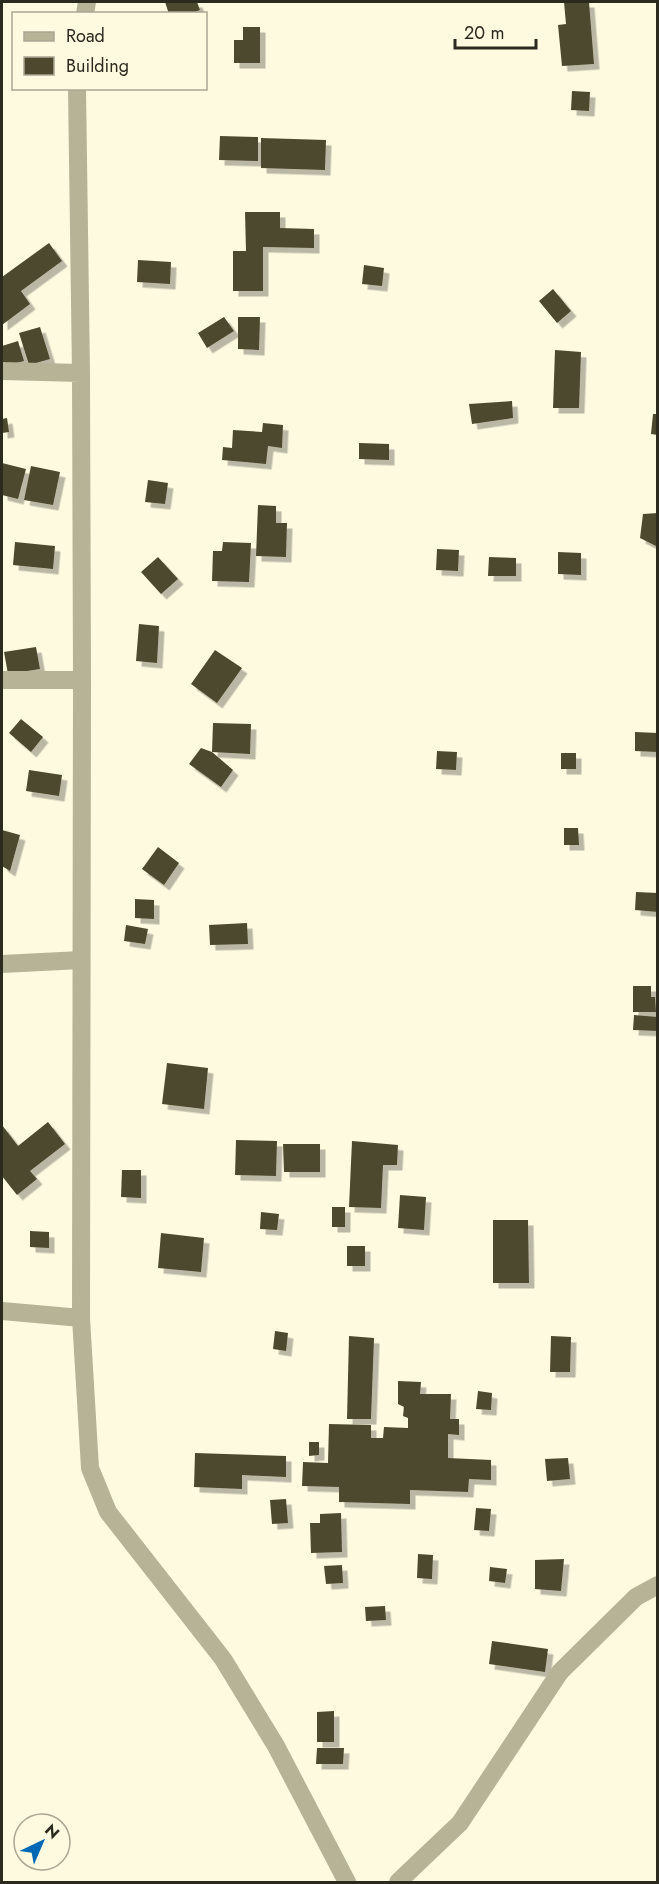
<svg xmlns="http://www.w3.org/2000/svg" width="659" height="1884" font-family="Jost,sans-serif">
	<style>
		.building { fill: #4e492e; filter: url(#shadow) }
		.lines { fill: none; stroke-linecap: round; stroke-linejoin: round }
		.minor { stroke: #b7b396; stroke-width: 18 }
	</style>
	<defs>
		<filter id="shadow"><feDropShadow dx="5.5" dy="5.5" stdDeviation="0" flood-color="#0004"/></filter>
	</defs>
	<rect width="100%" height="100%" fill="#fefae0"/>
	<!-- building -->
	<path class="building" d="M165,2H197L200,10L190,14H169Z
		M564,2H589L594,64L562,66L558,25L566,24Z
		M243,27H260V63H234V40H243Z
		M572,91L590,92L589,111L571,110Z
		M220,136L258,137V161L219,160Z
		M261,138L326,140L325,170L261,168Z
		M245,212H280V228L314,229V248L263,247V291H233V251H246Z
		M49,243L62,261L21,291L30,304L2,325V277Z
		M138,260L171,262L170,284L137,282Z
		M364,265L384,268L382,286L362,284Z
		M553,289L571,311L557,323L539,301Z
		M224,317L234,331L207,348L198,333Z
		M238,317H260L259,350L238,349Z
		M40,327L50,359L29,365L19,333Z
		M18,341L24,361L2,367V346Z
		M555,350L581,352L579,408H553Z
		M512,401L513,418L472,424L469,404Z
		M653,414H658V435L651,434Z
		M7,418L9,432L2,433V419Z
		M263,423L283,425L282,448L268,446L266,464L222,460L223,447L232,448L233,430L262,432Z
		M359,443L389,444V460L359,459Z
		M2,463L26,469L18,499L2,495Z
		M31,466L60,472L53,505L24,500Z
		M148,480L168,483L165,504L145,502Z
		M258,505L276,506V523H287L286,557L256,556Z
		M658,513V547L640,538L643,514Z
		M15,542L55,546L53,569L13,565Z
		M223,542L251,543L249,582L212,581L213,551H222Z
		M437,549L459,550L458,571L436,570Z
		M558,552L581,553V575L558,574Z
		M158,557L178,579L161,594L141,572Z
		M489,557L516,558V576H488Z
		M139,624L159,626L157,663L136,661Z
		M36,647L40,669L8,674L4,652Z
		M215,650L242,668L217,703L191,684Z
		M21,719L43,737L31,752L9,733Z
		M213,723L251,724L250,754L212,752L233,770L221,787L189,764L201,748L212,752Z
		M635,732L658,733V752L635,751Z
		M437,751L457,752L456,770L436,769Z
		M561,753H576V769H561Z
		M29,770L62,775L59,796L26,791Z
		M564,828H578L579,845H564Z
		M2,830L20,835L10,871L2,866Z
		M158,847L179,863L164,885L142,869Z
		M636,892L658,893V912L635,910Z
		M135,899L154,900V919L135,918Z
		M247,923L248,944L210,945L209,925Z
		M126,925L148,929L145,944L124,941Z
		M633,986H651V997H655L656,1012H633Z
		M634,1015L658,1017V1031L633,1030Z
		M167,1063L208,1068L204,1109L162,1104Z
		M48,1122L65,1144L30,1171L37,1179L17,1195L2,1176V1125L18,1146Z
		M236,1140L277,1141L276,1176L235,1175Z
		M352,1141L398,1145L397,1165H383L381,1208L349,1207Z
		M283,1144H320V1172H284Z
		M122,1170H141V1198L121,1197Z
		M400,1195L426,1197L424,1230L398,1228Z
		M332,1207H345V1227H332Z
		M261,1212L279,1214L277,1230L260,1229Z
		M493,1220H528L529,1283H493Z
		M30,1231L49,1232V1248L30,1247Z
		M161,1233L204,1238L201,1272L158,1268Z
		M347,1246H365V1266H347Z
		M275,1331L288,1333L286,1351L273,1349Z
		M349,1336L374,1338L371,1419H347Z
		M551,1336L571,1337L570,1372H550Z
		M398,1381L421,1382L420,1394H451L450,1419H459V1435L448,1434V1458L491,1460V1480L469,1479L468,1492L410,1490V1504L339,1502V1487L302,1486L303,1462L328,1463L329,1424L371,1425V1438H383L384,1427L408,1428V1418L403,1416L404,1407L398,1404Z
		M478,1391L492,1393L491,1410L476,1409Z
		M309,1442H319V1455L309,1456Z
		M195,1453L286,1456V1477L242,1475V1489L194,1487Z
		M568,1458L570,1479L547,1481L545,1459Z
		M286,1499L288,1523L272,1524L270,1500Z
		M476,1508L491,1509L489,1531L474,1530Z
		M341,1513L342,1552L311,1553L310,1523H320V1514Z
		M418,1554L433,1555L432,1579L417,1578Z
		M564,1559L561,1591L535,1589V1560Z
		M342,1565L343,1583L326,1584L324,1566Z
		M490,1567L507,1569L505,1583L489,1581Z
		M385,1606L386,1620L366,1621L365,1607Z
		M492,1641L548,1649L545,1672L489,1664Z
		M334,1711V1742H317V1712Z
		M317,1748H344L343,1764H316Z"/>
	<g class="lines">
		<!-- minor -->
		<path class="minor" d="M85,14L87,2
			M77,88L81,373L82,680L81,1318L90,1468L108,1512L223,1659L276,1746L347,1882
			M2,371L81,373
			M2,680H82
			M2,964L81,960
			M2,1311L81,1318
			M398,1882L460,1823L560,1672L636,1597L658,1585"/>
	</g>
	<!-- border -->
	<rect width="659" height="1884" fill="none" stroke="#2c2a1e" stroke-width="6"/>
	<!-- legend -->
	<rect x="12" y="12" width="195" height="78" fill="#fefae0" stroke="#aaa792" stroke-width="1.5"/>
	<rect x="24" y="32" width="30" height="9" fill="#b7b396" stroke="#aaa792" stroke-width="1.5"/>
	<text x="66" y="42" font-size="18" fill="#2c2a1e">Road</text>
	<rect x="24" y="57" width="30" height="18" fill="#4e492e" stroke="#aaa792" stroke-width="1.5"/>
	<text x="66" y="72" font-size="18" fill="#2c2a1e">Building</text>
	<!-- north arrow -->
	<g transform="translate(42 1842) rotate(44)"><circle r="28" fill="#fefae0" stroke="#aaa792" stroke-width="1.5"/>
	<path d="M0-4.5L10 22L0 15L-10 22Z" fill="#0168b4"/>
	<text y="-9" font-size="16" font-weight="bold" text-anchor="middle" fill="#2c2a1e">N</text>
	</g>
	<!-- scale -->
	<path d="M455 39v9h81v-9" fill="none" stroke="#2c2a1e" stroke-width="3"/>
	<text x="464" y="39" font-size="18" fill="#2c2a1e" stroke="#fefae0" stroke-width="4.5" paint-order="stroke">20 m</text>
</svg>
